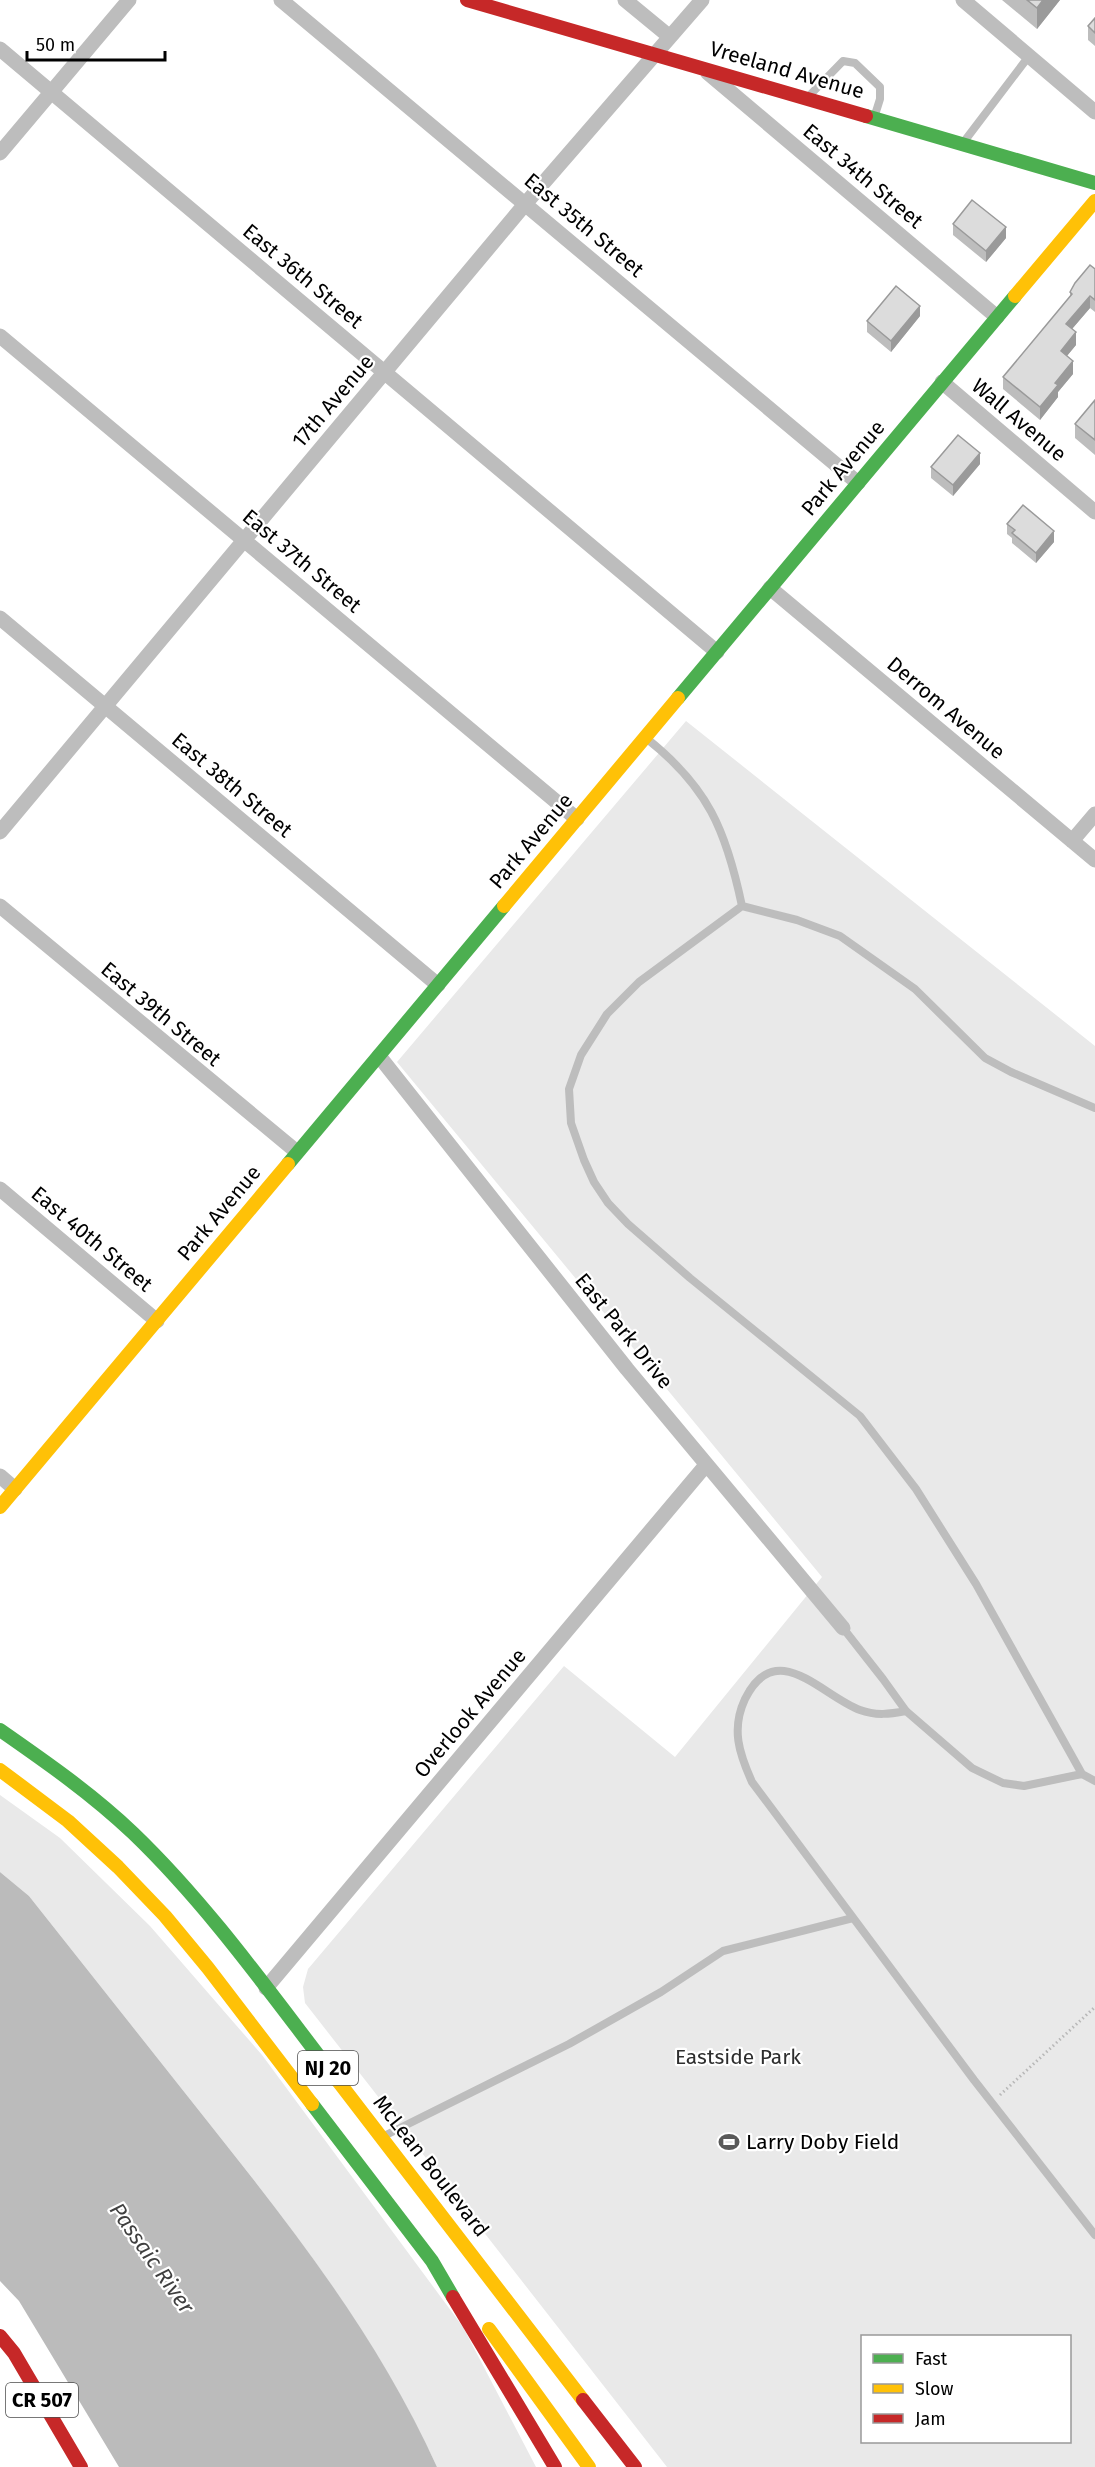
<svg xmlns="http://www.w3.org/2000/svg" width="1095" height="2467" font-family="'Fira Sans',sans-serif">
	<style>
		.green { fill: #e9e9e9; fill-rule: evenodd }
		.water { fill: #bbb }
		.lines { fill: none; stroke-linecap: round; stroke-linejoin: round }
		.path { stroke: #b8b8b8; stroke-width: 3; stroke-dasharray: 1.5 3; stroke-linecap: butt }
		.lane { stroke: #bdbdbd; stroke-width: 8 }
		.street { stroke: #bdbdbd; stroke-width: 15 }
		.fast { stroke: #4caf50; stroke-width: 14 }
		.slow { stroke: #ffc107; stroke-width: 14 }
		.jam { stroke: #c62828; stroke-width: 14 }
		.wall { fill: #bdbdbd }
		.shaded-wall { fill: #9a9a9a }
		.building { fill: #dcdcdc; stroke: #9a9a9a; stroke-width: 1.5 }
		.labels { text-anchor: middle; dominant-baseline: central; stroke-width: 4.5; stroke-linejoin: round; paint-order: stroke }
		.shield { fill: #fff; stroke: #4c4c4c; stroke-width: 1.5 }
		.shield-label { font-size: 20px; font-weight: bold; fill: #000 }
		.street-label { font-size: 21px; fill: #000; stroke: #fff }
		.park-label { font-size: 21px; fill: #2e2e2e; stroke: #fff }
		.poi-label { font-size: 21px; fill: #000; stroke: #fff; text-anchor: start }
		.water-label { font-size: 22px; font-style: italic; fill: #3f3f3f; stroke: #fff }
	</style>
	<rect width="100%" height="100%" fill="#fff"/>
	<!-- green -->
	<path class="green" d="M686,721L1095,1046V2467H667L305,2003L303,1987L308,1969L564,1666L675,1757L822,1577L397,1062ZM862,2336H1070V2442H862Z
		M0,1795L60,1838L150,1926L262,2055L463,2327L536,2467H437C379,2341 298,2235 212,2127C151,2050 90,1973 29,1896L0,1872Z"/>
	<!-- water -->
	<path class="water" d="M0,1872L29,1896C90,1973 151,2050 212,2127C298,2235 380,2341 437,2467H119L19,2301L0,2281Z"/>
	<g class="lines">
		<!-- path -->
		<path class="path" d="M1000,2095L1095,2007"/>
		<!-- lane -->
		<path class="lane" d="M808,97L843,61L855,63L880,87V99L874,118
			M963,143L1029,56
			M646,738C708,787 726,830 742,906
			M742,906L639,982L607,1014L581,1055L569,1089L571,1123L584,1160L594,1182L608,1203L628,1224L690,1278L860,1416L916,1489L976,1584L1082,1774L1095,1781
			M742,906L797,920L840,936L915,989L985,1058L1011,1072L1095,1108
			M843,1628L883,1679L906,1711L972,1768L1003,1783L1024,1786L1082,1774
			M906,1711C890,1714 876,1716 860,1710C822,1696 776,1636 745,1699C731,1729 739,1753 752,1782L974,2080L1095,2235
			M384,2136L569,2044L661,1992L723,1951L853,1918"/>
		<!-- street -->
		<path class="street" d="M281,0L858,483
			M625,0L670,37
			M963,0L1095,112
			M0,49L717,652
			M708,73L997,317
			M0,153L129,0
			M0,336L577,819
			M942,382L1095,512
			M770,588L1095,860
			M0,618L438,985
			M0,832L526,203L702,0
			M1072,841L1095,814
			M0,906L297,1152
			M379,1056L627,1369L843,1628
			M0,1189L157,1321
			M0,1476L15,1489
			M266,1988L706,1465"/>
		<!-- fast -->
		<path class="fast" d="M866,116L1095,183
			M678,698L1015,296
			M288,1164L504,906
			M0,1730C46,1762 92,1794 133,1833C210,1907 273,1997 338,2081
			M312,2104L432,2261L453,2297"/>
		<!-- slow -->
		<path class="slow" d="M1015,296L1095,201
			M504,906L678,698
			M0,1507L288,1164
			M0,1770L68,1821L118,1867L165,1916L208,1968L312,2104
			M338,2081L583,2400
			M489,2329L589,2467"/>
		<!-- jam -->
		<path class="jam" d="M467,0L866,116
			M453,2297L555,2467
			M0,2336L14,2353L81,2467
			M583,2400L635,2467"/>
	</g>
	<!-- wall -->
	<path class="wall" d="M1002,0H1060L1037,29Z
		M1095,18V46L1088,40V26Z
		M953,224L1006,238L986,262L953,235Z
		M1095,269V312L1090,308L1072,329L1076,345L1067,356L1073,374L1058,392V397L1040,420L1003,389V377L1070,297V292Z
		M920,316L891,352L867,332V321Z
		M1095,400V455L1075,438V424Z
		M980,464L953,496L931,478V467Z
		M1007,524L1054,542L1036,563L1012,543V538L1007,534Z"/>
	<!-- shaded-wall -->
	<path class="shaded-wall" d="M1043,0H1060L1037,29V8Z
		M1006,227V238L986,262V251Z
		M1090,296V308L1066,336V324Z
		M920,306V316L891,352V341Z
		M1076,332V345L1061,363V351Z
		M1073,361V374L1058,392V397L1040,420V407L1055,383Z
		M980,453V464L953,496V485Z
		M1054,531V542L1036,563V553Z"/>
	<!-- building -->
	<path class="building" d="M1027,0H1043L1037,8Z
		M1095,18V33L1088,26Z
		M972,200L1006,227L986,251L953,224Z
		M1090,265L1095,269V300L1090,296L1066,324L1076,332L1061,351L1073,361L1055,383L1058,385L1040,407L1003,377L1072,294L1070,292L1075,283Z
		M896,286L920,306L891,341L867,321Z
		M1095,400V440L1075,424Z
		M958,435L980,453L953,485L931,467Z
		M1023,505L1054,531L1036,553L1012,533L1015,530L1007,524Z"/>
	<!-- icons -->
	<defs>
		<g id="stadium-bare" transform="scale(1.62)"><path d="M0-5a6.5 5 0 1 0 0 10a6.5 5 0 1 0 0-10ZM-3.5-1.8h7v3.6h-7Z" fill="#595959" stroke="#fff" stroke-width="2.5" paint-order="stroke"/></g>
	</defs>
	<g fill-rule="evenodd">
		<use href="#stadium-bare" x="729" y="2142"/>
	</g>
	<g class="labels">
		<!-- shield labels -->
		<g class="shield">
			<rect x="298" y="2051" width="60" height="34" rx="4.5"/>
			<rect x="6" y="2383" width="72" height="34" rx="4.5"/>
		</g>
		<g class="shield-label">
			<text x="328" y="2068">NJ 20</text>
			<text x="42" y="2400">CR 507</text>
		</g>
		<!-- street labels -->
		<g class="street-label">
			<text transform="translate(787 70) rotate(16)">Vreeland Avenue</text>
			<text transform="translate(863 176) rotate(40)">East 34th Street</text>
			<text transform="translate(584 225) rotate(40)">East 35th Street</text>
			<text transform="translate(303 276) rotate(40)">East 36th Street</text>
			<text transform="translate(333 401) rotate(-50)">17th Avenue</text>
			<text transform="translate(1019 420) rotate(40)">Wall Avenue</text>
			<text transform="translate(843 468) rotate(-50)">Park Avenue</text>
			<text transform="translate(302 561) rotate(40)">East 37th Street</text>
			<text transform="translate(946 708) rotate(40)">Derrom Avenue</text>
			<text transform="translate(232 785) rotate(40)">East 38th Street</text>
			<text transform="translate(531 841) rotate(-50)">Park Avenue</text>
			<text transform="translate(161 1014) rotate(40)">East 39th Street</text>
			<text transform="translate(219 1213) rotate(-50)">Park Avenue</text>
			<text transform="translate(92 1239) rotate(40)">East 40th Street</text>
			<text transform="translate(624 1331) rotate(51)">East Park Drive</text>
			<text transform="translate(470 1713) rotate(-50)">Overlook Avenue</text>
			<text transform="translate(431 2166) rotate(52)">McLean Boulevard</text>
		</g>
		<!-- park labels -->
		<g class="park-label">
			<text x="738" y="2057">Eastside Park</text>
		</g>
		<!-- poi labels -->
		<g class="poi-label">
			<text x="746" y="2142">Larry Doby Field</text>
		</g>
		<!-- water labels -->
		<g class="water-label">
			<text transform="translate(152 2258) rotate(55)">Passaic River</text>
		</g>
	</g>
	<!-- legend -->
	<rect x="861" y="2335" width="210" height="108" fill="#ffffff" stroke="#999999" stroke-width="1.5"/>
	<rect x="873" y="2354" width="30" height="9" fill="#4caf50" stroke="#999999" stroke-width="1.5"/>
	<text x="915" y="2365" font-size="18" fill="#000000">Fast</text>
	<rect x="873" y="2384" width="30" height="9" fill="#ffc107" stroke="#999999" stroke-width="1.5"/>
	<text x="915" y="2395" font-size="18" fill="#000000">Slow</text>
	<rect x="873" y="2414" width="30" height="9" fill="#c62828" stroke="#999999" stroke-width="1.5"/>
	<text x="915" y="2425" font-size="18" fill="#000000">Jam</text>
	<!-- scale -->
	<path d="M27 51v9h138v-9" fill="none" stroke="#000000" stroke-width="3"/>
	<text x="36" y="51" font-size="18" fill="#000000" stroke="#ffffff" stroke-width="4.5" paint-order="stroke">50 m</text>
</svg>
